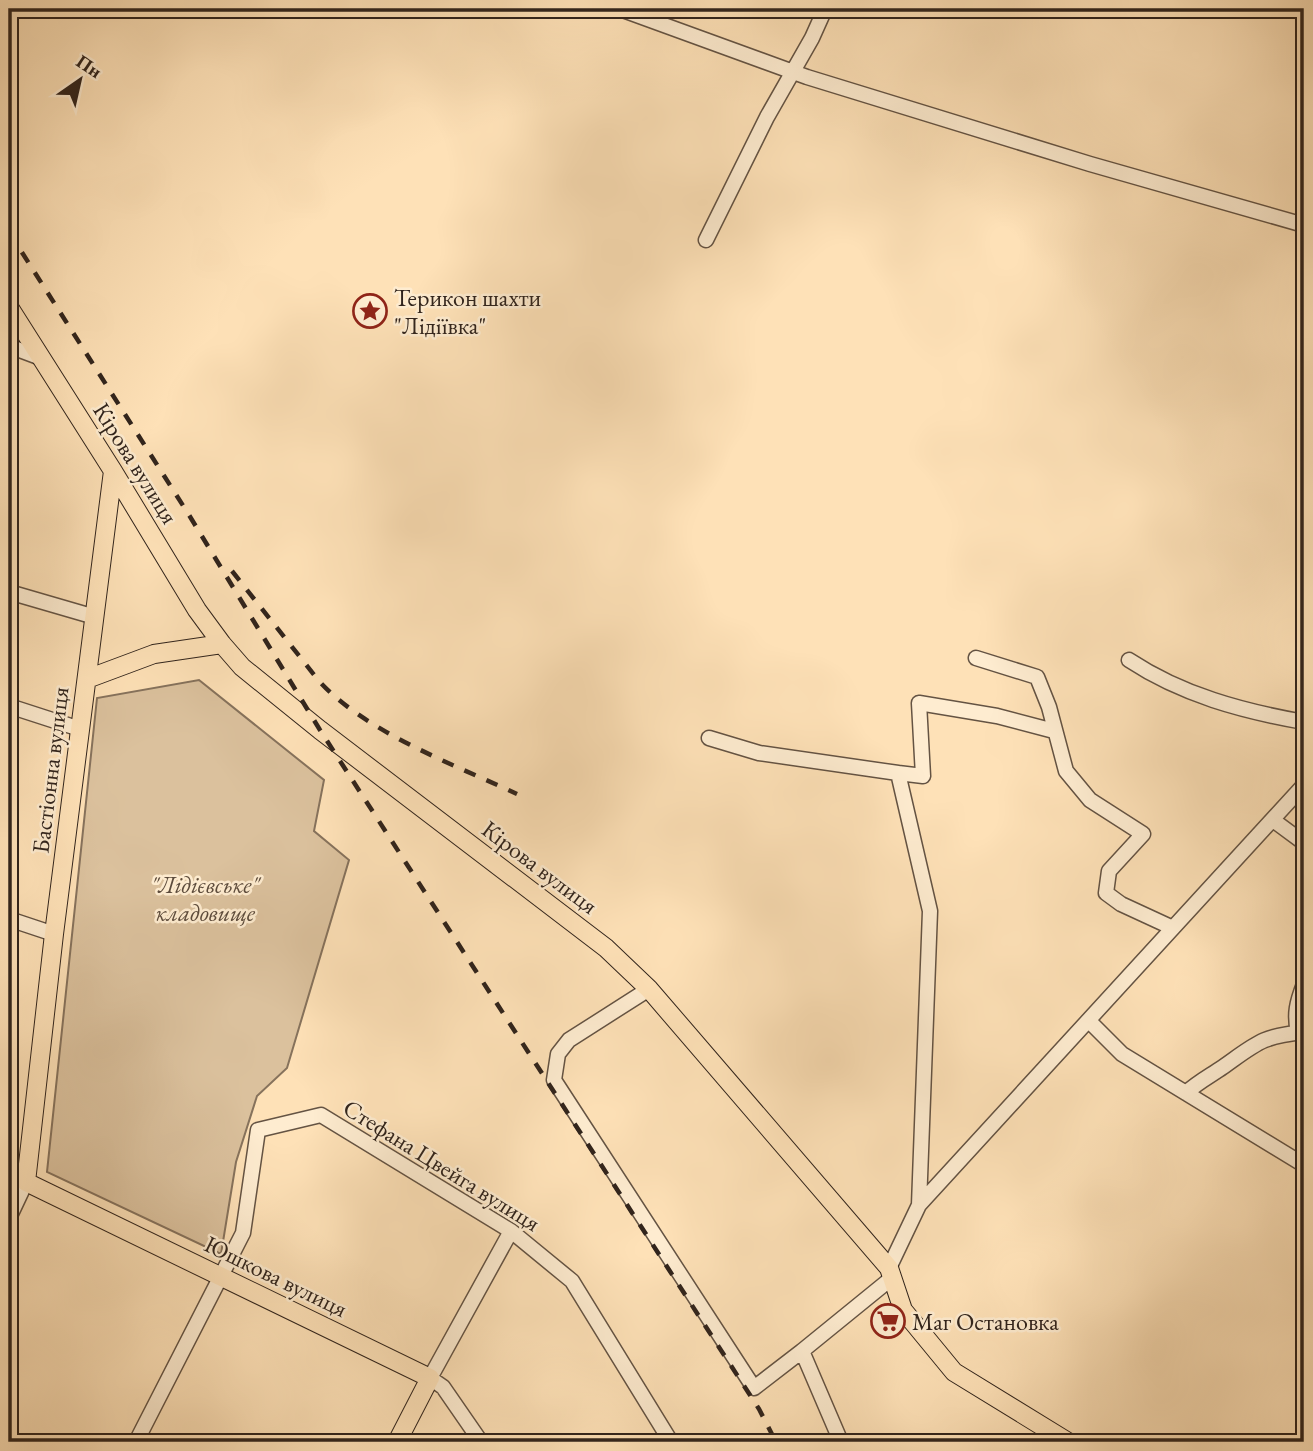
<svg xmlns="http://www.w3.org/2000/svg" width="1313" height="1451" font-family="'EB Garamond',serif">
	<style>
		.green { fill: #dbc19d; stroke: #86725c; stroke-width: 2 }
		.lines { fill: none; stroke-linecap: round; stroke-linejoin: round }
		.minor-casing { stroke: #645343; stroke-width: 17 }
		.major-casing { stroke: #31241c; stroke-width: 20 }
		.minor { stroke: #feecd0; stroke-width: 14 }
		.major { stroke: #fee1b7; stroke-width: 18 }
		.rail { stroke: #31241c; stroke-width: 4.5; stroke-dasharray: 12 12; stroke-linecap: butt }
		.labels { text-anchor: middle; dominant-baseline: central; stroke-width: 5; stroke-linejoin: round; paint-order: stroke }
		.poi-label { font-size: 24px; fill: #31241c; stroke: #feecd0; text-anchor: start }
		.street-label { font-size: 24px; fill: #31241c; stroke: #feecd0 }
		.park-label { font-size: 24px; font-style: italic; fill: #5c4b3c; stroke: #feecd0 }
	</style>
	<rect width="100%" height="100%" fill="#fee1b7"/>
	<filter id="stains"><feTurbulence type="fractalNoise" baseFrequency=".00286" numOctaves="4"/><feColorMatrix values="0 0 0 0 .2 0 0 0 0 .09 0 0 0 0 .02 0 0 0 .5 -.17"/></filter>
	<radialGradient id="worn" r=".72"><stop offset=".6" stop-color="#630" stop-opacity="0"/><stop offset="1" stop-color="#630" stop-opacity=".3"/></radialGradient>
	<!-- green -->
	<path class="green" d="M199,680L324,780L314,831L349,860L287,1068L257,1096L236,1162L221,1254L47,1172L97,698Z"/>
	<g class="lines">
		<!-- minor casing -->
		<g class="minor-casing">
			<path id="minor" d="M620,9L807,77L1090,164L1304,225
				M706,240L767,117L812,38L825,9
				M9,346L41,358
				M9,592L95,617
				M976,658L1037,677L1049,707L1066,771L1090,800L1143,834L1109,871L1106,893L1121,904L1173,928
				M1129,660C1182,695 1242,711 1304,722
				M9,706L80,729
				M709,738L759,753L898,773L930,911L919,1205
				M898,773L923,776L919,703L997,716L1054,731
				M1273,820L1300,840L1304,841
				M9,919L54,934
				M649,989L569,1040L558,1054L554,1080L754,1388L802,1351
				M1089,1021L1122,1054L1304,1165
				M1298,1032C1294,1014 1297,1002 1304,984
				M1186,1093C1198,1082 1210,1076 1223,1067C1257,1043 1262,1036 1304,1032
				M9,1174L26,1182L9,1218
				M889,1268L919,1205L1304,785
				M136,1442L243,1233L258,1130L321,1115L511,1231L572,1281L671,1442
				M481,1442L443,1387L430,1378L511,1231
				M841,1442L802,1351L893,1277"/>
		</g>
		<!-- major casing -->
		<g class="major-casing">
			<path id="major" d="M9,307L113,471L197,610L222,644L242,667L320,730L606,948L649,989L889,1268L903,1310L954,1372L1068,1442
				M113,471L54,934L26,1182L430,1378L397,1442
				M87,679L154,654L222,644"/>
		</g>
		<!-- minor -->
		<use href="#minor" class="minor"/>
		<!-- major -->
		<use href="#major" class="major"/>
		<!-- rail -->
		<path class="rail" d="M9,232L189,515L320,730L759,1409L776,1442
			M232,571L319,681C365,732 455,765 517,794"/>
	</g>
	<!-- icons -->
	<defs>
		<g id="sight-ring" transform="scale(1.75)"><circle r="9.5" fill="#feecd0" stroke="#8f2418" stroke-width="1.5"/><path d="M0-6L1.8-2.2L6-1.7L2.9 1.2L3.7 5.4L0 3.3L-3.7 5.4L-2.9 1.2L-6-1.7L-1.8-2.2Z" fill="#8f2418"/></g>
		<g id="supermarket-ring" transform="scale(1.75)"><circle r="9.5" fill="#feecd0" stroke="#8f2418" stroke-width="1.5"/><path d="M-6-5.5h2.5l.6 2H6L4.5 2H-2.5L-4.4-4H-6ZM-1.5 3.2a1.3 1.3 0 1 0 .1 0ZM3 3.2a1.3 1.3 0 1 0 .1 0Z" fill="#8f2418"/></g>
	</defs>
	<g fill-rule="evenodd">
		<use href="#sight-ring" x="370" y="311"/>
		<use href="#supermarket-ring" x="888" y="1321"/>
	</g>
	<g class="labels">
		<!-- poi labels -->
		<g class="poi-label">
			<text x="394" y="297">Терикон шахти<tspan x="394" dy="28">"Лідіївка"</tspan></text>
			<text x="912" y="1321">Маг Остановка</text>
		</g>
		<!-- street labels -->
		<g class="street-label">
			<text transform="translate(136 463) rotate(58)">Кірова вулиця</text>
			<text transform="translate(50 770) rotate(-83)">Бастіонна вулиця</text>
			<text transform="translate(540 867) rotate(37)">Кірова вулиця</text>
			<text transform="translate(442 1165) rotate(32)">Стефана Цвейга вулиця</text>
			<text transform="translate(276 1276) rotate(26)">Юшкова вулиця</text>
		</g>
		<!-- park labels -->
		<g class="park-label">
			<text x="205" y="884">"Лідієвське"<tspan x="205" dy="28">кладовище</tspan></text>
		</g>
	</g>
	<!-- margin -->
	<rect width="1313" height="1451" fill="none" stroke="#fee1b7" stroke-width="35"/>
	<rect x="10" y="10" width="1292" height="1430" fill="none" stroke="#31241c" stroke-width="3.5"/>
	<rect x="18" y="18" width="1278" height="1416" fill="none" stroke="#31241c" stroke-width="2"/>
	<!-- north arrow -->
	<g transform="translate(80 80) rotate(34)" stroke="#feecd0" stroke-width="5" paint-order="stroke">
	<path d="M0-5L12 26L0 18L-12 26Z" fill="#31241c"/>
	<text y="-10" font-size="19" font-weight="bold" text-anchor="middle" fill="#31241c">Пн</text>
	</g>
	<rect width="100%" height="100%" filter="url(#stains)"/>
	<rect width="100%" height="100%" fill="url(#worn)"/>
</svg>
